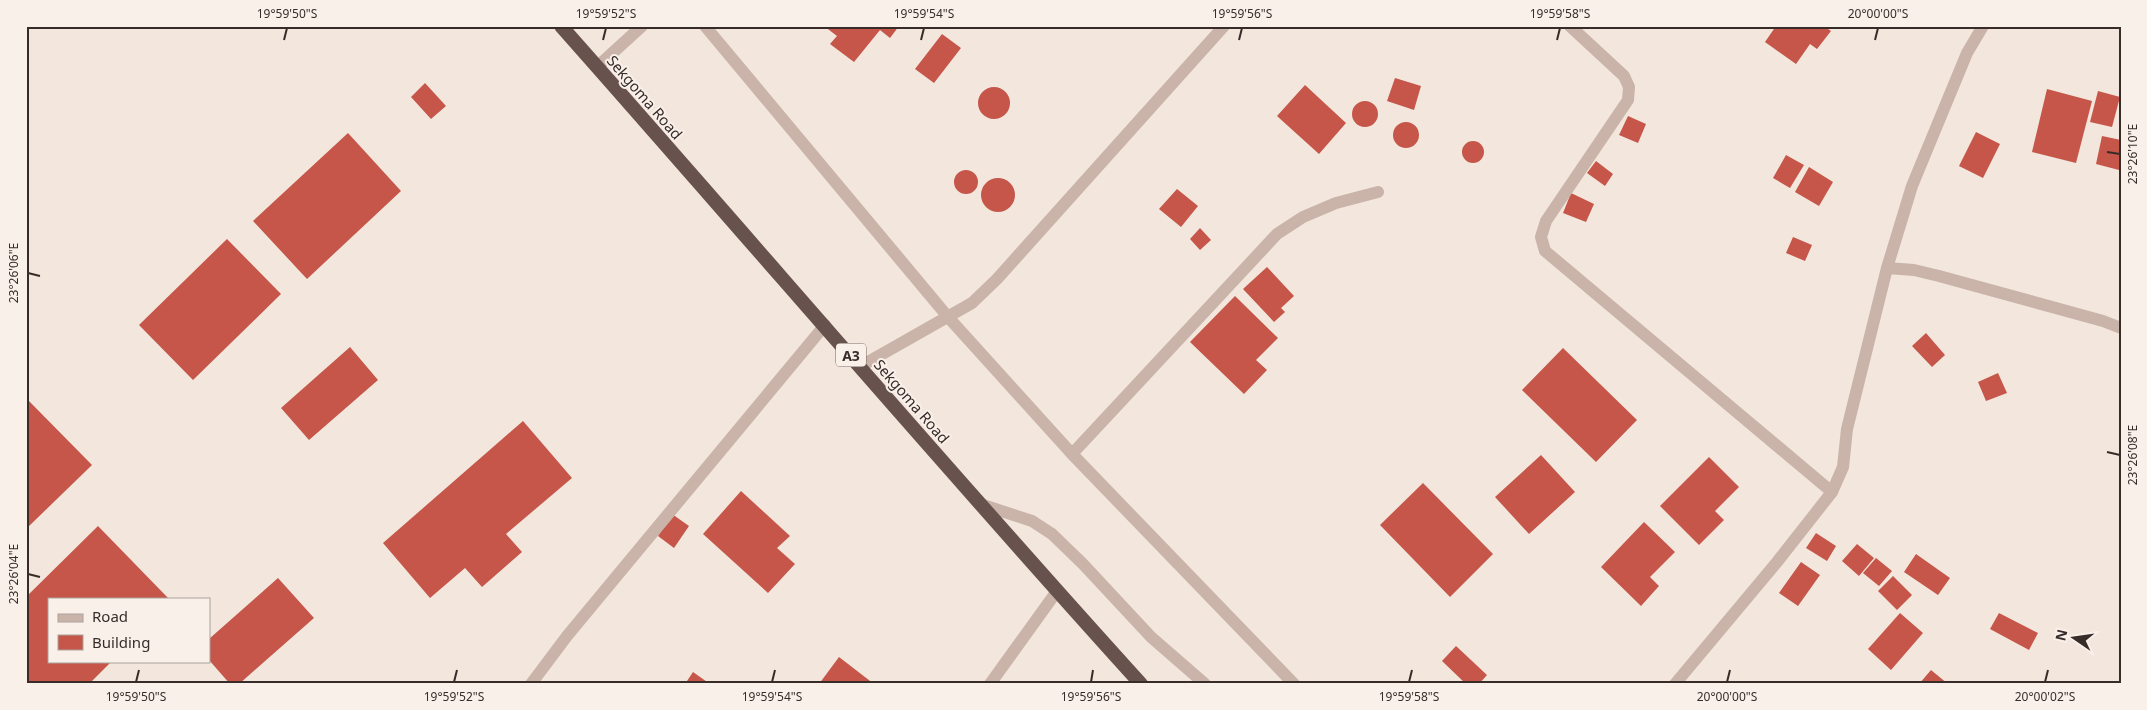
<svg xmlns="http://www.w3.org/2000/svg" width="2147" height="710" font-family="'Noto Sans',sans-serif">
	<style>
		.building { fill: #c55649 }
		.lines { fill: none; stroke-linecap: round; stroke-linejoin: round }
		.minor { stroke: #cab4a9; stroke-width: 12 }
		.trunk { stroke: #68524d; stroke-width: 14 }
		.ticks { fill: none; stroke: #382c29; stroke-width: 2 }
		.labels { text-anchor: middle; dominant-baseline: central; stroke-width: 4; stroke-linejoin: round; paint-order: stroke }
		.shield { fill: #faf0ea; stroke: #726763; stroke-width: 1 }
		.shield-label { font-size: 14px; font-weight: bold; fill: #382c29 }
		.street-label { font-size: 15px; fill: #382c29; stroke: #faf0ea }
		.neatline { fill: none; stroke: #382c29; stroke-width: 2 }
		.ticks-label { font-size: 12px; text-anchor: middle; fill: #382c29 }
	</style>
	<rect width="100%" height="100%" fill="#f2e6dd"/>
	<!-- building -->
	<path class="building" d="M824,26H899L890,38L880,30L854,62L830,44L837,36Z
		M1776,26H1824L1831,31L1817,49L1810,44L1796,64L1765,42Z
		M942,34L961,48L934,83L915,69Z
		M1395,78L1421,86L1414,110L1387,101Z
		M425,83L446,106L431,119L411,97Z
		M1305,85L1346,123L1319,154L1277,116Z
		M978 103a16 16 0 1 1 32 0a16 16 0 1 1-32 0Z
		M2047,89L2092,101L2076,163L2032,152Z
		M2098,91L2120,97L2112,127L2090,122Z
		M1352 114a13 13 0 1 1 26 0a13 13 0 1 1-26 0Z
		M1628,116L1646,124L1638,143L1619,135Z
		M1393 135a13 13 0 1 1 26 0a13 13 0 1 1-26 0Z
		M1976,132L2000,144L1983,178L1959,166Z
		M348,133L401,191L307,279L253,221Z
		M2102,136L2121,140L2119,170L2096,164Z
		M1462 152a11 11 0 1 1 22 0a11 11 0 1 1-22 0Z
		M1786,155L1804,165L1790,188L1773,178Z
		M1596,161L1613,174L1605,186L1587,173Z
		M1809,167L1833,182L1819,206L1795,192Z
		M954 182a12 12 0 1 1 24 0a12 12 0 1 1-24 0Z
		M981 195a17 17 0 1 1 34 0a17 17 0 1 1-34 0Z
		M1177,189L1198,206L1181,227L1159,209Z
		M1571,193L1594,204L1586,222L1563,213Z
		M1200,228L1211,240L1200,250L1190,239Z
		M1793,237L1812,245L1805,261L1786,253Z
		M227,239L281,294L193,380L139,325Z
		M1267,267L1294,296L1281,308L1285,312L1274,322L1243,289Z
		M1235,296L1278,338L1256,360L1267,370L1244,394L1190,342Z
		M1926,333L1945,355L1932,367L1912,346Z
		M350,347L378,380L309,440L281,408Z
		M1563,348L1637,420L1596,462L1522,390Z
		M1998,373L2007,393L1986,401L1978,382Z
		M26,398L92,465L26,529Z
		M523,421L572,478L506,534L522,552L482,587L465,568L430,598L383,543Z
		M1541,455L1575,492L1529,534L1495,497Z
		M1709,457L1739,487L1715,511L1724,520L1699,545L1660,506Z
		M1423,483L1493,554L1450,597L1380,525Z
		M741,491L790,536L777,548L795,564L768,593L703,534Z
		M672,514L689,526L674,548L658,536Z
		M1644,522L1675,552L1650,577L1659,586L1641,606L1601,567Z
		M98,526L169,599H49V661H112L89,684H26V597Z
		M1816,533L1836,546L1827,561L1806,548Z
		M1857,544L1874,558L1859,576L1842,561Z
		M1916,554L1950,578L1938,595L1904,572Z
		M1876,558L1892,571L1879,586L1863,573Z
		M1801,562L1820,575L1798,606L1779,593Z
		M1893,576L1912,595L1897,610L1878,591Z
		M278,578L314,618L239,684H230L209,660V639Z
		M1900,613L1923,633L1891,670L1868,649Z
		M1999,613L2038,633L2029,650L1990,629Z
		M1456,646L1487,675L1479,684H1466L1442,661Z
		M839,657L874,684H819Z
		M1931,670L1948,684H1919Z
		M693,672L710,684H685Z"/>
	<g class="lines">
		<!-- minor -->
		<path class="minor" d="M705,26L948,317L1072,454L1294,684
			M1570,26L1624,76L1629,87L1628,100L1546,221L1541,237L1545,251L1832,492
			M597,67L642,26
			M1887,268L1914,270L1939,276L2103,321L2121,328
			M861,366L972,303L997,279L1224,26
			M1072,454L1277,234L1303,217L1336,203L1378,192
			M980,504L1032,521L1052,534L1083,564L1151,637L1205,684
			M531,684L567,636L825,325
			M990,684L1057,591
			M1675,684L1777,562L1832,492L1843,467L1847,429L1887,268L1912,186L1967,53L1983,26"/>
		<!-- trunk -->
		<path class="trunk" d="M561,26C755,245 945,468 1141,684"/>
	</g>
	<!-- ticks -->
	<path class="ticks" d="M284,40L287,28M603,40L606,28M921,40L924,28M1239,40L1242,28M1557,40L1560,28M1875,40L1878,28M2107,152L2120,154M28,273L40,276M2107,452L2120,455M28,574L40,577M136,682L139,670M454,682L457,670M772,682L775,670M1091,682L1093,670M1409,682L1412,670M1727,682L1730,670M2045,682L2048,670"/>
	<g class="labels">
		<!-- shield labels -->
		<rect class="shield" x="836" y="343.5" width="30" height="23" rx="4"/>
		<g class="shield-label">
			<text x="851" y="355">A3</text>
		</g>
		<!-- street labels -->
		<g class="street-label">
			<text transform="translate(645 97) rotate(49)">Sekgoma Road</text>
			<text transform="translate(912 401) rotate(49)">Sekgoma Road</text>
		</g>
	</g>
	<!-- border -->
	<rect width="2147" height="710" fill="none" stroke="#faf0ea" stroke-width="55"/>
	<!-- legend -->
	<rect x="48" y="598" width="162" height="65" fill="#faf0ea" stroke="#aca29d"/>
	<rect x="58" y="614" width="25" height="8" fill="#cab4a9" stroke="#aca29d"/>
	<text x="92" y="622" font-size="15" fill="#382c29">Road</text>
	<rect x="58" y="635" width="25" height="15" fill="#c55649" stroke="#aca29d"/>
	<text x="92" y="648" font-size="15" fill="#382c29">Building</text>
	<!-- north arrow -->
	<g transform="translate(2074 638) rotate(283)" stroke="#faf0ea" stroke-width="4" paint-order="stroke">
	<path d="M0-4L9 19L0 12L-9 19Z" fill="#382c29"/>
	<text y="-8" font-size="14" font-weight="bold" text-anchor="middle" fill="#382c29">N</text>
	</g>
	<rect x="28" y="28" width="2092" height="654" class="neatline"/>
	<g class="ticks-label">
		<text x="287" y="18">19°59'50"S</text>
		<text x="606" y="18">19°59'52"S</text>
		<text x="924" y="18">19°59'54"S</text>
		<text x="1242" y="18">19°59'56"S</text>
		<text x="1560" y="18">19°59'58"S</text>
		<text x="1878" y="18">20°00'00"S</text>
		<text transform="translate(2133 154) rotate(-90)" y="4">23°26'10"E</text>
		<text transform="translate(14 273) rotate(-90)" y="4">23°26'06"E</text>
		<text transform="translate(2133 455) rotate(-90)" y="4">23°26'08"E</text>
		<text transform="translate(14 574) rotate(-90)" y="4">23°26'04"E</text>
		<text x="136" y="701">19°59'50"S</text>
		<text x="454" y="701">19°59'52"S</text>
		<text x="772" y="701">19°59'54"S</text>
		<text x="1091" y="701">19°59'56"S</text>
		<text x="1409" y="701">19°59'58"S</text>
		<text x="1727" y="701">20°00'00"S</text>
		<text x="2045" y="701">20°00'02"S</text>
	</g>
</svg>
